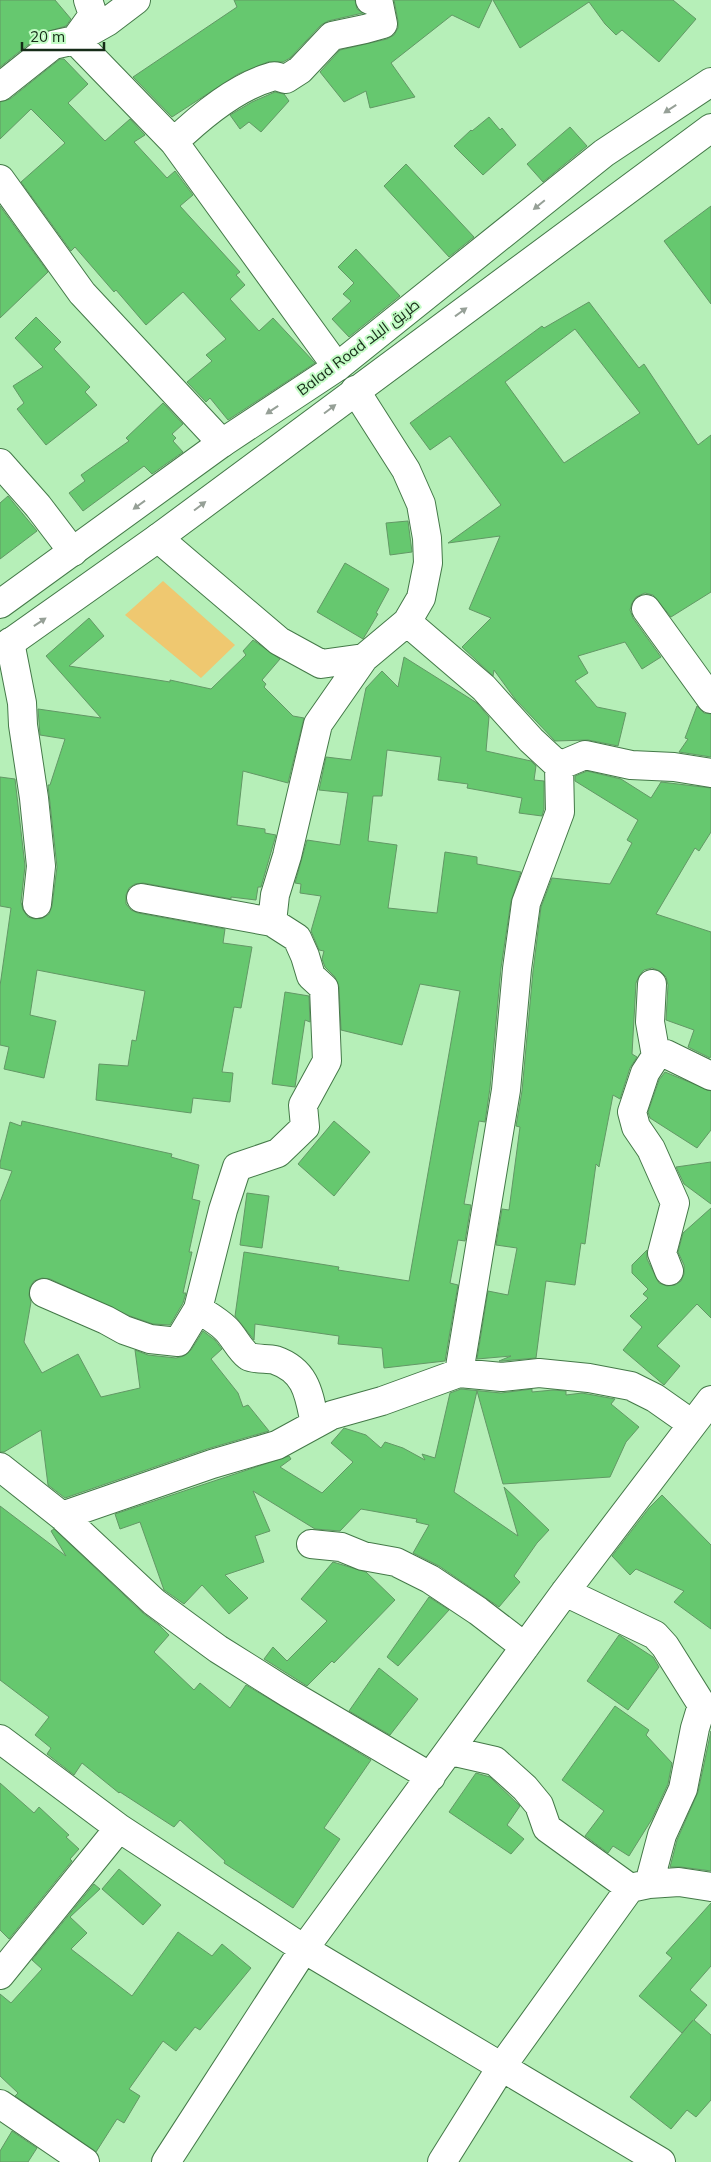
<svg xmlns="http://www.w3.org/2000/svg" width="711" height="2162" font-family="Mulish,Cairo,sans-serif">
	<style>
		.green { fill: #efc870 }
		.building { fill: #66c86f; stroke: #629865; fill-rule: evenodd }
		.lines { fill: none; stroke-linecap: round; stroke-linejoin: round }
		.street-casing { stroke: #447948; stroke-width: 30 }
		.highway-casing { stroke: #447948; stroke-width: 30 }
		.street { stroke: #fff; stroke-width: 28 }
		.highway { stroke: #fff; stroke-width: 28 }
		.oneway { fill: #96a097 }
		.labels { text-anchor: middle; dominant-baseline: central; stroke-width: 4; stroke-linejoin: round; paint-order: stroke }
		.street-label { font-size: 15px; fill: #162c18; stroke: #c3fcc5 }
	</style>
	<rect width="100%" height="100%" fill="#b6efb8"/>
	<!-- green -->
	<path class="green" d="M163,581L235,645L201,678L125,615Z"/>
	<!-- building -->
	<path class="building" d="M0,0H55L71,19L66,26L43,33L0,67Z
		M234,0H355L357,9L363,13L328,21L321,25L290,58L283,62H268L238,74L172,117L133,77L237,7Z
		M394,0H492L479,28L452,15L391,63L415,97L370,108L366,91L344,102L320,72L340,50L387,39L394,35L398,28V21Z
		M493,0H673L696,19L659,62L622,30L616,35L605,24L589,2L520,48Z
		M60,59H64L88,84L68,103L105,141L130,119L145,135L134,142L167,178L175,171L193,195L180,206L240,272L236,275L245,285L230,299L259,331L273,318L315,363L228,420L210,398L206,402L187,382L212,361L206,355L226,339L183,292L146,325L116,290L114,292L75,247L71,251L21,182L65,143L31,109L0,139V102L10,99Z
		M275,92L284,94L289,101L261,132L249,122L240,129L230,115L252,102Z
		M489,117L500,130L502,128L516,145L483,175L454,146L471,130L472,131Z
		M570,127L587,146L543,182L527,164Z
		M406,164L474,237L449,257L384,186Z
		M0,206L48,272L0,318Z
		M711,206V304L664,241Z
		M356,249L400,296L349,337L332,319L351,301L343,294L354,283L338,267Z
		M589,302L639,368L644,364L698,445L711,435V592L671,617L653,595L645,593L636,597L632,603L630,610L633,618L661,657L642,669L625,642L578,656L588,673L575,681L597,707L626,713L618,746L588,740L555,741L515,699L494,670L493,676L462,647L491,618L469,609L500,536L448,543L501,505L450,436L430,450L410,423L542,326L544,328ZM575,329L640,413L564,463L505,382Z
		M36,317L61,342L54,349L90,387L85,392L97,405L46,445L17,409L24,403L13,386L43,367L15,338Z
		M163,403L183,424L172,434L176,438L173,441L183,452L152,474L144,466L83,511L69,493L85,481L81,475L129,441L126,438Z
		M8,496L37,531L0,559V503Z
		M408,521L412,552L390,555L386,523Z
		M345,563L389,589L376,613L378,614L363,639L317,612Z
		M89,618L104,636L69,666L170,682V680L211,689L246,655L243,651L253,640L280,659L262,680L266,684L264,687L293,716L304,718L288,783L243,771L237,825L265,829V833L276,835L261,887H258L256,900L231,897V899L143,883L135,884L129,888L126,895V904L131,910L138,913L225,929L223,943L252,947L241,1008L234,1007L222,1072L233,1073L230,1102L193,1098L191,1113L96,1100L99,1064L128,1066L132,1040L136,1041L145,991L37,970L30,1015L56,1021L44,1078L4,1069L9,1047L0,1045V986L11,908L0,906V777L15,779L25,866L21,902L23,910L28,917L35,919L43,918L49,914L52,906L57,867L48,785H50L65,739L40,735L38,709L101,718L46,656Z
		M404,657L477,703L489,717L486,751L531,761L536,766L534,780L544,781V809L542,816L519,813L522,798L467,788L468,784L438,780L441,757L387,750L382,796H373L368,841L397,845L388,908L437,913L445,852L477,857V864L521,872L511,901L501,968L490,1088L485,1122L479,1121L464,1204L471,1205L465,1241L458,1240L450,1283L458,1285L445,1361L384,1368L382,1348L338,1344L339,1336L255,1324L254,1340L235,1316L244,1252L339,1267L338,1270L409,1281L460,991L420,984L402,1045L341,1030L339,987L335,977L325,967L322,959L324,951L319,950L311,931L321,896L300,893L301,884L295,883L307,840L340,845L348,793L319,790L326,757L351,760L366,688L382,671L398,687Z
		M697,706L704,713L711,714V757L679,752L688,739L685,738Z
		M587,771L621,779L651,798L661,782L711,788V832L699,851L695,848L656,914L711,932V1056L710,1058L688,1047L694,1030L666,1020L668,985L666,977L660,971L652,968L644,970L639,976L636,983L632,1054L637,1057L630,1068L620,1099L613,1095L599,1167L596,1164L585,1244L581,1243L575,1285L546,1281L536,1358L502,1361H499L511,1356L477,1359L488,1291L508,1295L517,1248L496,1245L502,1209L509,1210L520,1127L516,1126L522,1091L533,971L541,907L552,878L610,884L632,843L627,840L638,820L575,781V776Z
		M285,992L309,996L310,1022L305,1020L295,1087L272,1084Z
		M665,1072L711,1091V1130L697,1148L650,1118L648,1112L659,1080Z
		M22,1121L172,1154L171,1157L199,1165L192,1199L200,1201L189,1252H192L183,1293H186L183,1303L170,1325L153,1324L130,1316L50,1279L42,1278L34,1281L30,1287L29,1295L31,1302L24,1342L42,1373L78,1354L101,1397L140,1388L135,1350L148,1355L176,1358L184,1356L191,1350L203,1331L215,1340L222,1349L211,1359L238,1393L243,1407L248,1405L269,1431L207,1449L65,1498L48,1485L41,1430L4,1452H0V1202L12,1171L0,1168V1163L10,1122L21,1126Z
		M334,1121L370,1152L334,1196L298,1164Z
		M711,1162V1204L684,1184L676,1167Z
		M247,1193L269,1196L262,1248L240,1245Z
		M711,1208V1318L697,1304L657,1346L680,1366L664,1385L623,1350L642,1327L630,1316L648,1298L643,1294L648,1289L632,1273V1265L647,1250V1259L659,1283L667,1286L675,1285L681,1281L684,1274V1265L678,1252L683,1233Z
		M461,1389L501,1393L532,1389V1392L553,1390L566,1391V1395L582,1393L615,1399L611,1404L639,1427L626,1442L610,1477L503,1484L477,1391L454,1492L518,1536L504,1487L549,1530L537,1543L514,1576L520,1582L499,1607L439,1566L413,1553L429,1525L416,1522L417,1519L361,1509L340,1531L315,1529L253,1491L270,1531L255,1536L264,1562L225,1575L248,1598L229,1614L202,1585L184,1604L164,1590L140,1522L120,1529L115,1514L289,1456L291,1459L280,1467L322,1493L353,1462L331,1443L344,1428L366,1435L381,1448L385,1442L403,1448L425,1460L422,1454L435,1458L450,1393Z
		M662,1495L711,1545V1629L674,1602L684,1591L636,1569L630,1575L612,1556L649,1508Z
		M0,1506L66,1556L51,1531L54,1529L143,1613L159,1625L169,1635L154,1652L194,1690L200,1683L230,1708L246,1685L371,1760L324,1828L340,1839L293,1908L224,1863L225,1861L180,1820L174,1827L120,1792L119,1793L82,1763L74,1775L47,1754L51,1748L35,1735L49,1717L0,1680Z
		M333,1562L366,1572L395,1600L334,1663L332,1661L307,1686L264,1659L273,1647L287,1661L327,1621L301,1599Z
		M429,1597L449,1610L398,1666L387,1657Z
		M619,1635L653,1657L659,1667L628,1710L587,1681Z
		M379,1668L418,1699L390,1735L349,1711Z
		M615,1706L649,1730L646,1735L672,1763L668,1784L652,1819L629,1856L613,1846L608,1853L585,1836L604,1811L562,1780Z
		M711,1731V1871L681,1867H670L677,1840L698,1792Z
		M476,1773L490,1777L520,1806L507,1825L524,1839L511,1854L449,1812Z
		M0,1783L34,1813L39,1807L69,1835L66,1837L79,1849L70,1859L72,1861L9,1939L0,1930Z
		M119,1869L161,1905L143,1925L102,1889Z
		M94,1884L100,1889L70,1917L87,1933L71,1949L132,1996L178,1932L212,1956L222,1944L251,1968L200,2030L195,2027L176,2051L163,2041L129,2089L140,2096L124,2123L117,2119L96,2152L15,2096L18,2093L0,2076V1994L11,2003L42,1969L32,1960Z
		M711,1903V1966L690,1990L707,2005L694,2020L711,2035V2100L696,2117L687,2110L671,2129L630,2097L693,2020L682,2033L639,1996L672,1958L666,1953Z
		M12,2131L37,2148L28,2162H0V2151Z"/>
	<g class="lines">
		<!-- street casing -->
		<g class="street-casing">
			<path id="street" d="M75,40L174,142L337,367
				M75,40L93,15L88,0
				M0,87L53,45L75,40L107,22L136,0
				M174,142C200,117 236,87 271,77C275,75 281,78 286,79L300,70L332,36L365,29L383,24L379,4L370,0
				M0,179L82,293L222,443
				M0,463L38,506L73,552
				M158,538L279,641L321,664L364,658
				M646,609L711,699
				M407,622L484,688L531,740L559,766L560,812L526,903L517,969L506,1090L459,1373
				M10,642L22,703L23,725L34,798L41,866L37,904
				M559,766L585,755L631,765L674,767L711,773
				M141,898L272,922
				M652,984L650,1022L656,1056
				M669,1271L662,1253L675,1203L651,1149L636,1127L632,1112L645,1073L656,1056L666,1054L711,1076
				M44,1293L106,1320L124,1330L150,1339L178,1342L198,1309C207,1315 218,1321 226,1329C234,1337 239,1349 248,1356C255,1360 267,1358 275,1360C307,1371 309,1395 315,1424
				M198,1309L223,1210L237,1167L278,1153L305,1127L303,1105L327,1061L324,988L311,976L305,956L297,938L272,922L275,895L287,856L318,724L364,658L407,622L421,598L428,563L427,538L421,504L406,470L355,390
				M0,1467L62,1516L154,1602L218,1649L288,1693L431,1777
				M62,1516L212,1464L277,1445L332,1415L382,1401L459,1373L502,1377L539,1373L589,1378L631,1386L655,1398L692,1424
				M311,1544L341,1547L363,1556L396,1562L430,1579L478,1611L525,1647
				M0,1739L119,1828L304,1949L661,2162
				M451,1751L495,1761L525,1788L539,1805L547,1828L630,1888
				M649,1884L679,1882L711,1887
				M0,1975L119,1828
				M0,2104L85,2162
				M166,2162L304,1949L565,1592L711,1400
				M442,2162L502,2066L630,1888L649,1884L662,1835L683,1789L695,1728L702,1705L665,1646L655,1635L565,1592"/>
		</g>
		<!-- highway casing -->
		<g class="highway-casing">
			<path id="highway" d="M0,604L222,443L337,367L604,153L711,82
				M0,650L158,538L711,128"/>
		</g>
		<!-- street -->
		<use href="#street" class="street"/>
		<!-- highway -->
		<use href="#highway" class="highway"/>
	</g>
	<!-- one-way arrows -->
	<defs><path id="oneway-solid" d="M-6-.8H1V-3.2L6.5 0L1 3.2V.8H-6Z" transform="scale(1.25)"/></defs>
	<g class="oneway">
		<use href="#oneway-solid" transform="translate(670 109) rotate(147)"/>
		<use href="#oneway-solid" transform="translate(539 205) rotate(141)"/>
		<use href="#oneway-solid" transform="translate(461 312) rotate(-36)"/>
		<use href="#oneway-solid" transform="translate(330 409) rotate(-37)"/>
		<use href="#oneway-solid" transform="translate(272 410) rotate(146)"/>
		<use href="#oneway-solid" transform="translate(139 505) rotate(144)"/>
		<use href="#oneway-solid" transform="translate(200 506) rotate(-37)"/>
		<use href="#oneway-solid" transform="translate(40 622) rotate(-34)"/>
	</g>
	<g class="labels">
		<!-- street labels -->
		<g class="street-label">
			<text transform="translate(358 347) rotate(-37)">Balad Road طريق البلد</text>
		</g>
	</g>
	<!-- scale -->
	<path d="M22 42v8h82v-8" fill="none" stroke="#162c18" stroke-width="2.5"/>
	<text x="30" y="42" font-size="15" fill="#162c18" stroke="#c3fcc5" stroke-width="4" paint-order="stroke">20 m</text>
</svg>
